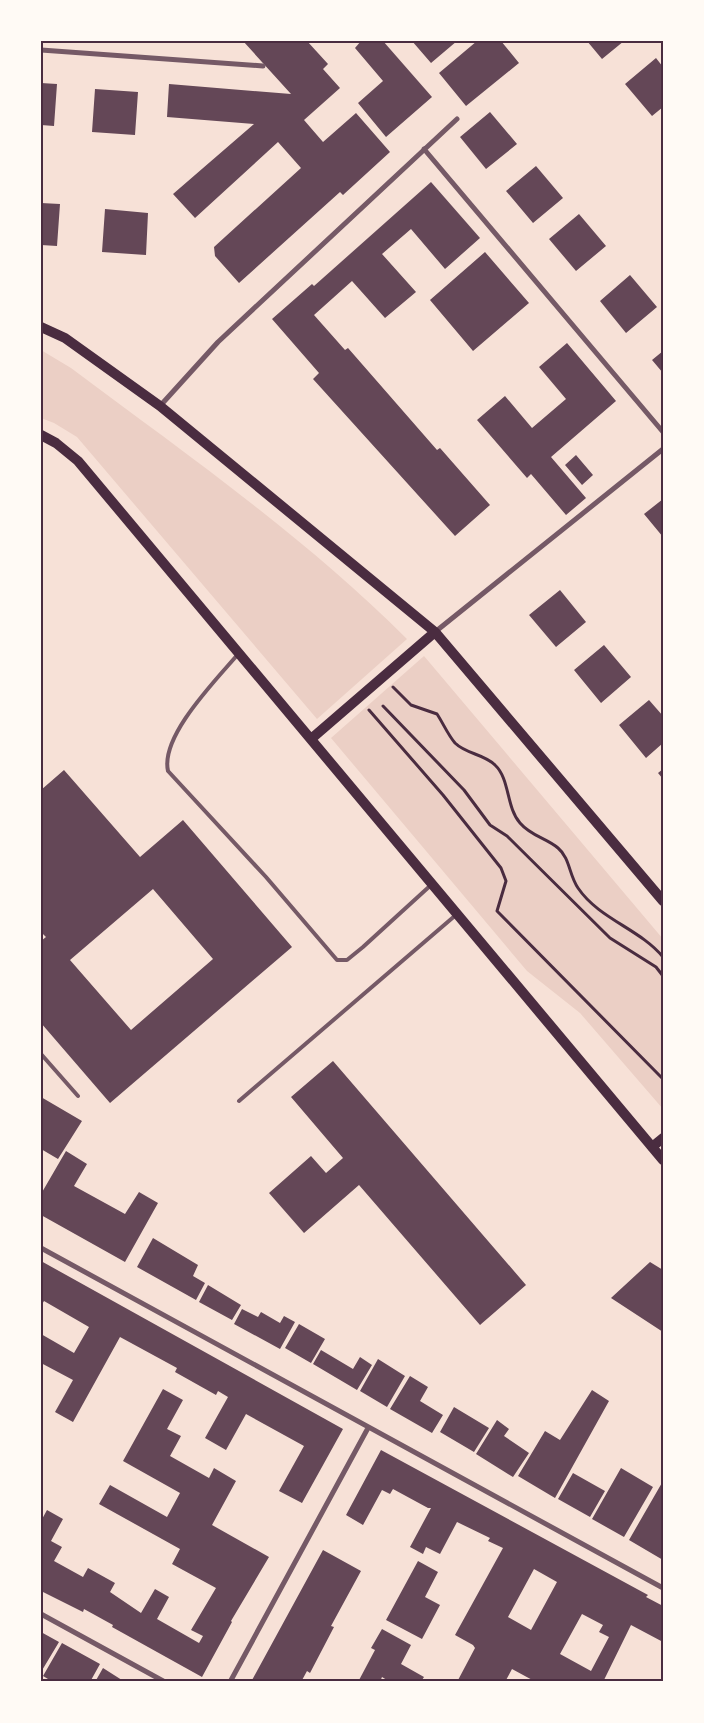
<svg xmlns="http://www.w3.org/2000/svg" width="704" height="1723" font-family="'Libre Baskerville',serif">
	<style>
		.green { fill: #ebcfc5 }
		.building { fill: #644757; fill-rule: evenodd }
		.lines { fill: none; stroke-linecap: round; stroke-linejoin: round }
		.path { stroke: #4a2c40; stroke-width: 3 }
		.service { stroke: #755966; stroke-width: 4 }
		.minor { stroke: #755966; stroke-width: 5 }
		.secondary { stroke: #4a2c40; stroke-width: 10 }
		.neatline { fill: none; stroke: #4a2c40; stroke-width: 2 }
	</style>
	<rect width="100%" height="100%" fill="#f7e1d7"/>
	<!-- green -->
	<path class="green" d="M41,350L71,368C186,454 305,537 407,639L317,719L77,437L54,423L41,418Z
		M424,656L663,939V1109L580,1013L527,971L331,738Z"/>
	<!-- building -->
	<path class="building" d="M243,41H307L328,64L323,69L340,88L304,120L323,142L356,113L390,152L343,195L340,192L239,283L215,256L214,247L301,168L278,142L195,218L173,194L254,124L167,117L169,84L291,94Z
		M361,41H383L432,97L386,137L358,103L383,81L355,48Z
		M412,41H457L431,63Z
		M477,41H501L519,63L466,106L439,73Z
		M587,41H624L602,59Z
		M656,58L663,67V107L652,116L625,84Z
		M41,83L57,84L54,126L41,125Z
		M95,89L138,92L135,135L92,132Z
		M490,112L517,144L486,169L460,137Z
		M536,166L563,198L533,223L506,191Z
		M431,182L480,238L445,269L411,229L382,254L416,292L385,318L352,281L314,315L345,350L348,348L437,450L440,448L490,505L455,536L313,379L319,373L272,319L312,284L314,286Z
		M41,203L60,204L57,246L41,245Z
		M105,209L148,213L146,255L102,252Z
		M579,214L606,246L576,271L549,239Z
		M485,252L529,303L473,351L430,300Z
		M630,275L657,307L626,333L600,301Z
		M567,343L616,401L551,457L586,498L566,515L531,474L527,478L477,420L505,396L532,428L566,399L539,367Z
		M663,351V373L652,360Z
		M576,455L593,475L582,485L565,465Z
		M663,499V537L644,514Z
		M560,590L586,622L556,647L529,615Z
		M604,645L631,677L601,703L574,670Z
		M649,700L663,716V743L646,758L619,725Z
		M663,769V779L658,773Z
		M64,770L140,857L183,820L292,947L110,1103L41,1023V941L46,937L41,932V790ZM153,889L213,959L131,1030L70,960Z
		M333,1061L526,1285L480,1325L359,1185L304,1233L269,1193L311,1156L326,1173L343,1158L291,1097Z
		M41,1097L82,1121L58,1159L41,1149Z
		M66,1151L87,1164L74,1186L125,1214L139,1192L158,1203L125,1262L41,1215V1194Z
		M153,1238L198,1265L193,1276L205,1283L196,1300L137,1267Z
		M41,1261L343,1429L302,1503L279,1491L304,1446L246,1414L226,1450L205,1438L228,1397L218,1391L216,1395L175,1372L177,1368L120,1337L73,1422L55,1412L73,1380L41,1363V1334L74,1353L89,1327L44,1301L41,1306Z
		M650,1262L663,1270V1332L611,1298Z
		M208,1285L241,1305L232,1320L199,1302Z
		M242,1309L258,1317L261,1312L280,1323L284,1316L295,1322L280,1349L234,1324Z
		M299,1324L325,1339L311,1363L285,1348Z
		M321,1350L353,1369L360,1357L372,1365L357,1390L313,1364Z
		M378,1359L405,1376L387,1407L360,1391Z
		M410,1376L428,1387L420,1401L443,1415L432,1433L390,1409Z
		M163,1389L183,1400L167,1429L181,1436L170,1456L209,1478L214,1468L236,1481L212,1525L269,1557L231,1621L232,1622L202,1677L112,1627L113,1625L84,1609L83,1612L41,1591V1521L47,1510L63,1519L51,1541L62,1547L54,1561L83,1577L88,1568L115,1583L110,1592L141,1613L155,1589L169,1597L157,1619L199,1643L203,1636L191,1630L216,1588L172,1564L180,1549L99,1504L110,1485L167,1517L180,1493L123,1461Z
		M592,1390L609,1401L555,1498L518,1476L545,1431L560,1440Z
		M454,1407L489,1428L474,1452L440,1432Z
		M497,1420L509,1429L504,1436L529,1453L513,1477L476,1454Z
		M381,1450L648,1595L646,1597L663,1606V1642L631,1625L603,1682H536L512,1669L505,1682H457L475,1648L473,1645L455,1635L503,1548L488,1541L490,1538L457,1522L440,1554L426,1547L423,1554L410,1547L431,1508H428L393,1489L390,1494L382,1490L363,1525L346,1515ZM534,1569L557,1582L531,1630L508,1617ZM582,1614L603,1625L599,1632L609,1637L591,1671L560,1654Z
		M621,1468L653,1487L624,1537L592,1519Z
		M573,1473L605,1491L590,1517L558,1499Z
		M663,1481V1560L629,1540Z
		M323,1550L361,1571L331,1626L334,1627L310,1673L307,1671L301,1682H251Z
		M418,1561L438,1572L425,1597L440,1605L422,1639L386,1620Z
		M382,1629L411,1645L401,1664L424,1677L422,1680L425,1682H390L382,1677L380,1682H358L375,1650L371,1648Z
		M41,1632L59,1642L41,1672Z
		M62,1643L100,1664L90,1682H53L43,1676Z
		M103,1668L125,1682H95Z"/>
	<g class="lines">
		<!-- path -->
		<path class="path" d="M393,687L411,705L437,714C443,723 448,735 455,743C466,754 484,754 495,765C510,779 506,807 520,823C531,836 546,838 558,848C570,858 569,875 578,888C599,919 640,929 663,957
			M383,706L464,790L490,825L507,836L610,938L656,967L663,976
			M369,710L443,795L501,868L506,881L497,911L663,1079"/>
		<!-- service -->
		<path class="service" d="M239,653C217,679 160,736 168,771L266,877L337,960H347L363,947L431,885
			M41,1054L78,1096
			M239,1101L457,914"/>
		<!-- minor -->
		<path class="minor" d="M41,50L263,66
			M424,149L663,432
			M160,406L218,342L457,119
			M435,632L663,449
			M41,1248L663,1588
			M41,1614L165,1682
			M230,1682L368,1428"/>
		<!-- secondary -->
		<path class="secondary" d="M41,327L65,338L160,406L435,632L663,901
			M41,435L56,443L78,461L663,1160
			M311,739L435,632
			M652,1147L663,1138"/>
	</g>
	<!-- border -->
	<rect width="704" height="1723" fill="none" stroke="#fffaf5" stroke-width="85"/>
	<rect x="42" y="42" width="620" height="1638" class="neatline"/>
</svg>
